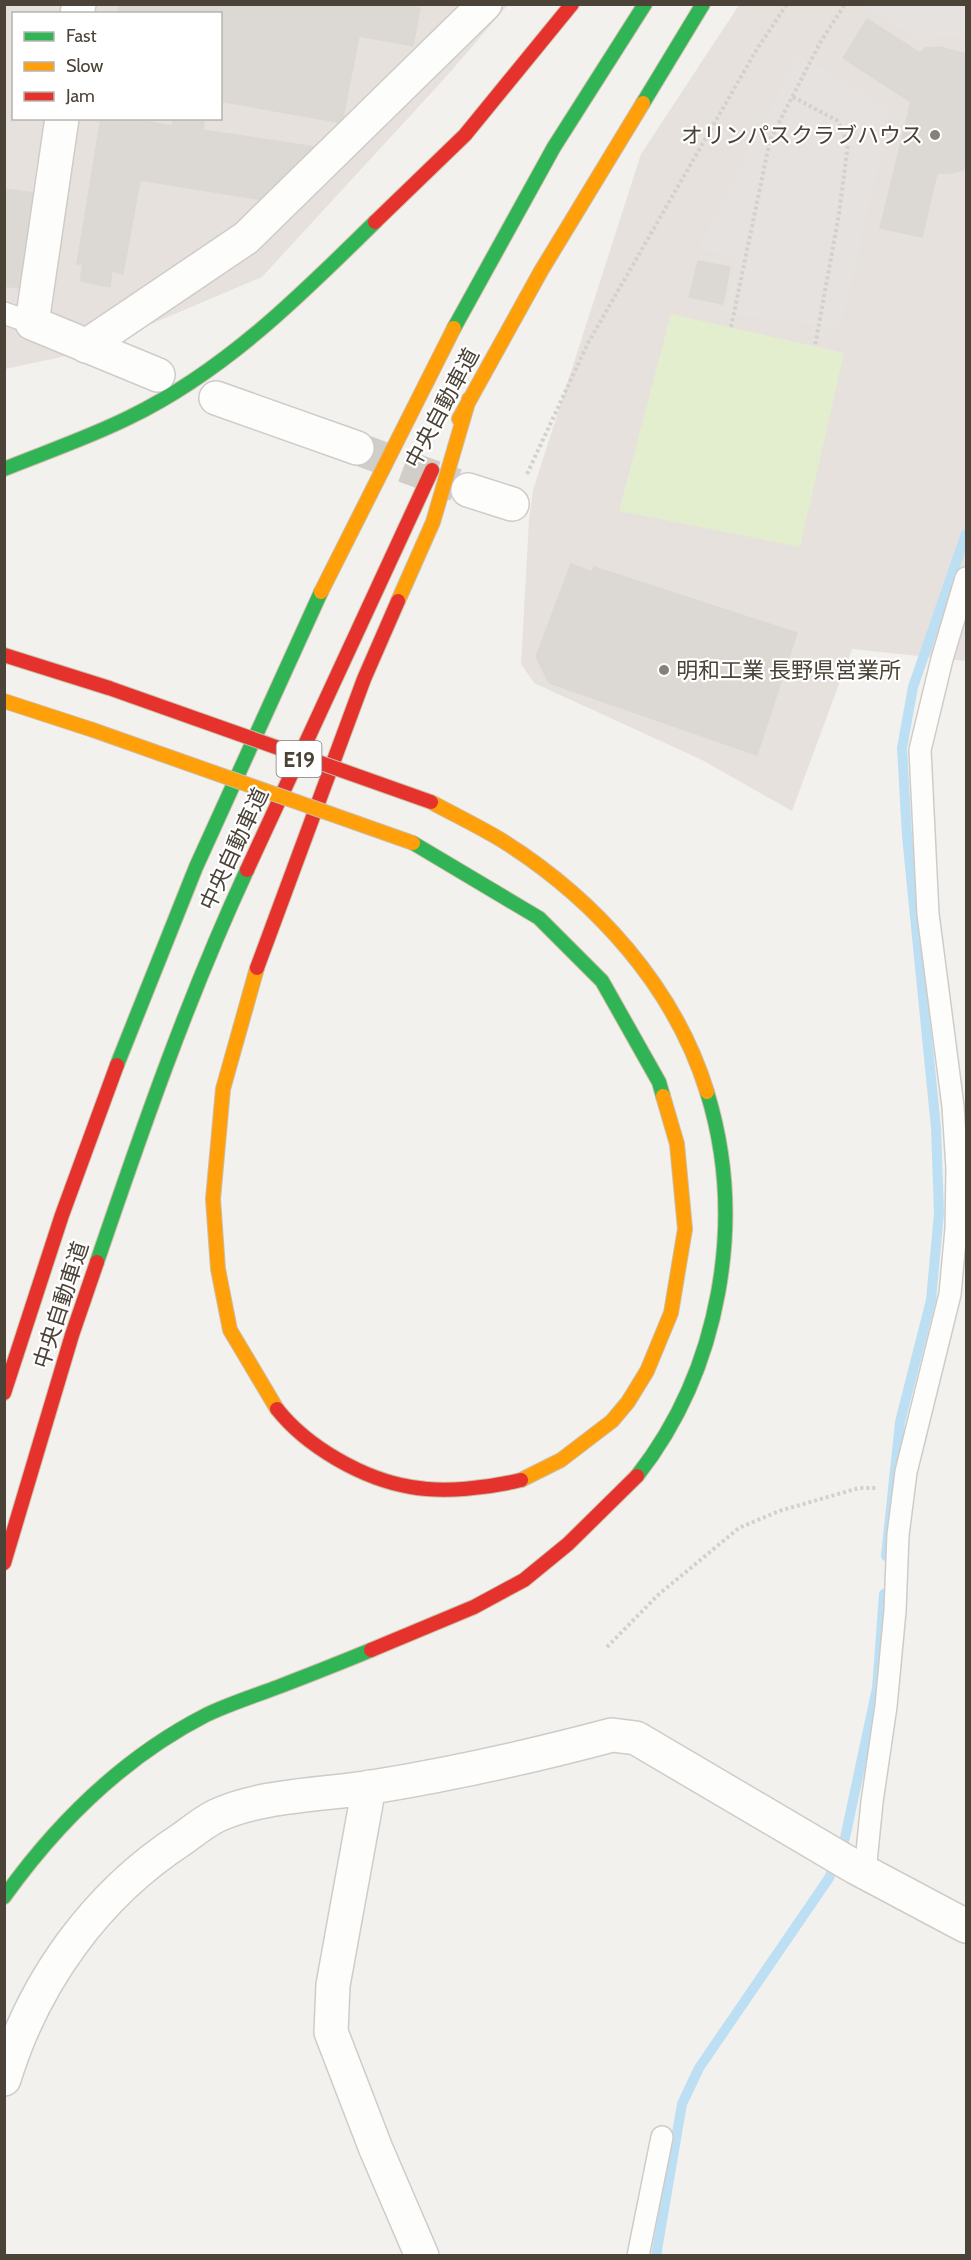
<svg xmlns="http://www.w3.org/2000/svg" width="971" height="2260" font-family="Cabin,'Noto Sans JP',sans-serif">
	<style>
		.industrial { fill: #e6e1dd; fill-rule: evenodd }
		.green { fill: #e2eecd }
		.parking { fill: #e5e2df }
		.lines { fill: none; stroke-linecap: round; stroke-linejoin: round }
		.stream { stroke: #bcdff3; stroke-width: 10 }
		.building { fill: #dcd9d4; stroke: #dcd8d3; stroke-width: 1.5 }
		.street-tunnel { stroke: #d1ceca; stroke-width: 33; stroke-dasharray: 33 16; stroke-linecap: butt }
		.lane-casing { stroke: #cfccc8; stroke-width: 24 }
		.street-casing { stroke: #cfccc8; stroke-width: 36 }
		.fast-casing { stroke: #ccbea8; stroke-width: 16 }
		.slow-casing { stroke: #ccbea8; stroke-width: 16 }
		.jam-casing { stroke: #ccbea8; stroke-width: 16 }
		.path { stroke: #d3d1cc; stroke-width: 4; stroke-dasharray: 3 3; stroke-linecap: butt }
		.lane { stroke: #fdfdfc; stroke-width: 21 }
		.street { stroke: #fdfdfc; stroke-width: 33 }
		.fast { stroke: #30b455; stroke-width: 14 }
		.slow { stroke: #ff9f0a; stroke-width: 14 }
		.jam { stroke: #e5322d; stroke-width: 14 }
		.slow-bridge-casing { stroke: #ccbea8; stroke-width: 16; stroke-linecap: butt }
		.jam-bridge-casing { stroke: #ccbea8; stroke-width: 16; stroke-linecap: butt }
		.slow-bridge { stroke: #ff9f0a; stroke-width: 14 }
		.jam-bridge { stroke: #e5322d; stroke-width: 14 }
		.poi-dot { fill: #868078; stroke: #fff; stroke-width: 2 }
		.labels { text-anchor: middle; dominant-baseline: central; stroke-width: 4.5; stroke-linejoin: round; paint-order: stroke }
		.shield { fill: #fff; stroke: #817b74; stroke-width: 1.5 }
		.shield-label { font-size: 21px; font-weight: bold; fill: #4b4338 }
		.poi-label { font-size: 22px; fill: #4b4338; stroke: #fff; text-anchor: end }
		.street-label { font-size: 22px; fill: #4b4338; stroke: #fff }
	</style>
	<rect width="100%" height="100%" fill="#f3f1ee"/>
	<!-- industrial -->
	<path class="industrial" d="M4,5H508L445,78L262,277L85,352L5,369ZM14,14H220V118H14Z
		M739,5H966V661L852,649L792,811L702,760L534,683L521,664L529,520L533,490L641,154Z"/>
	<!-- green -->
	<path class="green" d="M671,314L844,353L800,547L619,511Z"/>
	<!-- parking -->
	<path class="parking" d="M862,5H966V36L917,39Z
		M797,54L891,110L841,329L724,313L736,258L698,250Z"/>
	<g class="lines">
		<!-- stream -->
		<path class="stream" d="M886,1556L900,1422L931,1300L939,1213L936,1128L907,836L902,748L913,687L966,534
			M656,2256L682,2104L699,2068L829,1878L845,1838L877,1688L884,1594"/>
	</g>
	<!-- building -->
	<path class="building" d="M120,4H401L420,8L413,46L359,36L342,123L220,101V14H118Z
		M867,19L920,53L925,48L940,47L966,54V169L952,173H937L922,237L880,228L911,102L843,58Z
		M101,118H126L172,126L174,118H181L204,122L203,130L315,147L264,200L140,180L123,274L112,271L110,287L80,281L83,264H77Z
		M4,189L41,194L28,289L4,286Z
		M698,261L730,267L723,304L689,297Z
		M571,564L592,572L594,567L797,633L757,755L549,683L536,657Z"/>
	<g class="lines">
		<!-- street-tunnel -->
		<path class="street-tunnel" d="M358,449L456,485"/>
		<!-- lane casing -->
		<g class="lane-casing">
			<path id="lane" d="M4,313L32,323
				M865,1872L872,1802L886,1706L895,1611L898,1535L906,1472L950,1294L956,1229L957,1168L953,1106L928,914L920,750L942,659L966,578
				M638,2256L662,2137"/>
		</g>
		<!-- street casing -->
		<g class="street-casing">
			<path id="street" d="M77,14L79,4
				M62,118L32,323L158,375
				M86,346L246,238L485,4
				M216,398L357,448
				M468,490L512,504
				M369,1787L333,1985L331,2032L376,2149L422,2256
				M4,2079C34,1981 96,1895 182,1839C193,1831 204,1822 216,1816C260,1795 323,1795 372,1787C453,1774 533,1756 612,1735L636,1738L855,1867L966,1926"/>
		</g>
		<!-- fast casing -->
		<g class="fast-casing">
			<path id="fast" d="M643,103L703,4
				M454,328L554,147L645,4
				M4,469C46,452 90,437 130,417C225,371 301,295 375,222
				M413,843L539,918L602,981L659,1082L663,1096
				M117,1065L196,867L321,592
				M97,1262C142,1130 188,997 247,870
				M637,1476C720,1370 747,1221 707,1092
				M4,1897C57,1823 124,1757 206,1715C229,1704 254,1696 278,1687C309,1675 340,1663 371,1650"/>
		</g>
		<!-- slow casing -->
		<g class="slow-casing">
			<path id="slow" d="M459,419L541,271L643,103
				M321,592L454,328
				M398,601L433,522L469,399
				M4,701L93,730
				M431,802C455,815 480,827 503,841C595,899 675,987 707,1092
				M257,968L223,1089L213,1199L218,1269L230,1330L277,1409
				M521,1480L561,1460L612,1421L628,1402L647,1371L671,1313L685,1229L677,1144L663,1096"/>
		</g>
		<!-- jam casing -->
		<g class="jam-casing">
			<path id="jam" d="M375,222L465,135L572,4
				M4,655L109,688
				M247,870L432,470
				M257,968L364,679L398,601
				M4,1393L62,1215L117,1065
				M277,1409C307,1447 363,1479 411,1487C445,1493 488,1488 521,1480
				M4,1563L72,1335L97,1262
				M371,1650L474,1607L524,1580L568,1544L637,1476"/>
		</g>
		<!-- path -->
		<path class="path" d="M793,97L838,121L848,144L839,214L815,346
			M731,327L770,140L821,41L845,4
			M527,474L588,343L757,49L787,4
			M607,1647L658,1595L739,1528L779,1511L859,1488H878"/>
		<!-- lane -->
		<use href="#lane" class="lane"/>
		<!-- street -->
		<use href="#street" class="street"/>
		<!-- fast -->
		<use href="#fast" class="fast"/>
		<!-- slow -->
		<use href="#slow" class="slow"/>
		<!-- jam -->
		<use href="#jam" class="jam"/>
		<!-- slow-bridge casing -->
		<g class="slow-bridge-casing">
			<path id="slow-bridge" d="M93,730L413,843"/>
		</g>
		<!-- jam-bridge casing -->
		<g class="jam-bridge-casing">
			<path id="jam-bridge" d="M109,688L431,802"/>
		</g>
		<!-- slow-bridge -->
		<use href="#slow-bridge" class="slow-bridge"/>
		<!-- jam-bridge -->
		<use href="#jam-bridge" class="jam-bridge"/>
	</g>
	<!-- markers -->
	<g class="poi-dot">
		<circle cx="935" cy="135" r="6"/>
		<circle cx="664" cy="670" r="6"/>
	</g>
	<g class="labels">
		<!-- shield labels -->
		<rect class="shield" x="276.5" y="741" width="45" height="36" rx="4.5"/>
		<g class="shield-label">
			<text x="299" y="759">E19</text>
		</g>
		<!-- poi labels -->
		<g class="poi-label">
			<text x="923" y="135">オリンパスクラブハウス</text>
			<text x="676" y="670" text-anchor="start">明和工業 長野県営業所</text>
		</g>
		<!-- street labels -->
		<g class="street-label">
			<text transform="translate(442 408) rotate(-62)">中央自動車道</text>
			<text transform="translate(234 849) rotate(-65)">中央自動車道</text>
			<text transform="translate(61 1305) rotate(-72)">中央自動車道</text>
		</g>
	</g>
	<!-- border -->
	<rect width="971" height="2260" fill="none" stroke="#4b4338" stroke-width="12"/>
	<!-- legend -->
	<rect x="12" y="12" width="210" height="108" fill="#ffffff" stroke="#b7b4af" stroke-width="1.5"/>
	<rect x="24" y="32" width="30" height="9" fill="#30b455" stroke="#b7b4af" stroke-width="1.5"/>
	<text x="66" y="42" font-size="18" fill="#4b4338">Fast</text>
	<rect x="24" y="62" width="30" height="9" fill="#ff9f0a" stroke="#b7b4af" stroke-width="1.5"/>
	<text x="66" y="72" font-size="18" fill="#4b4338">Slow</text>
	<rect x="24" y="92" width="30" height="9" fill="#e5322d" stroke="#b7b4af" stroke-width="1.5"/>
	<text x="66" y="102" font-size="18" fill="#4b4338">Jam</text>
</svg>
